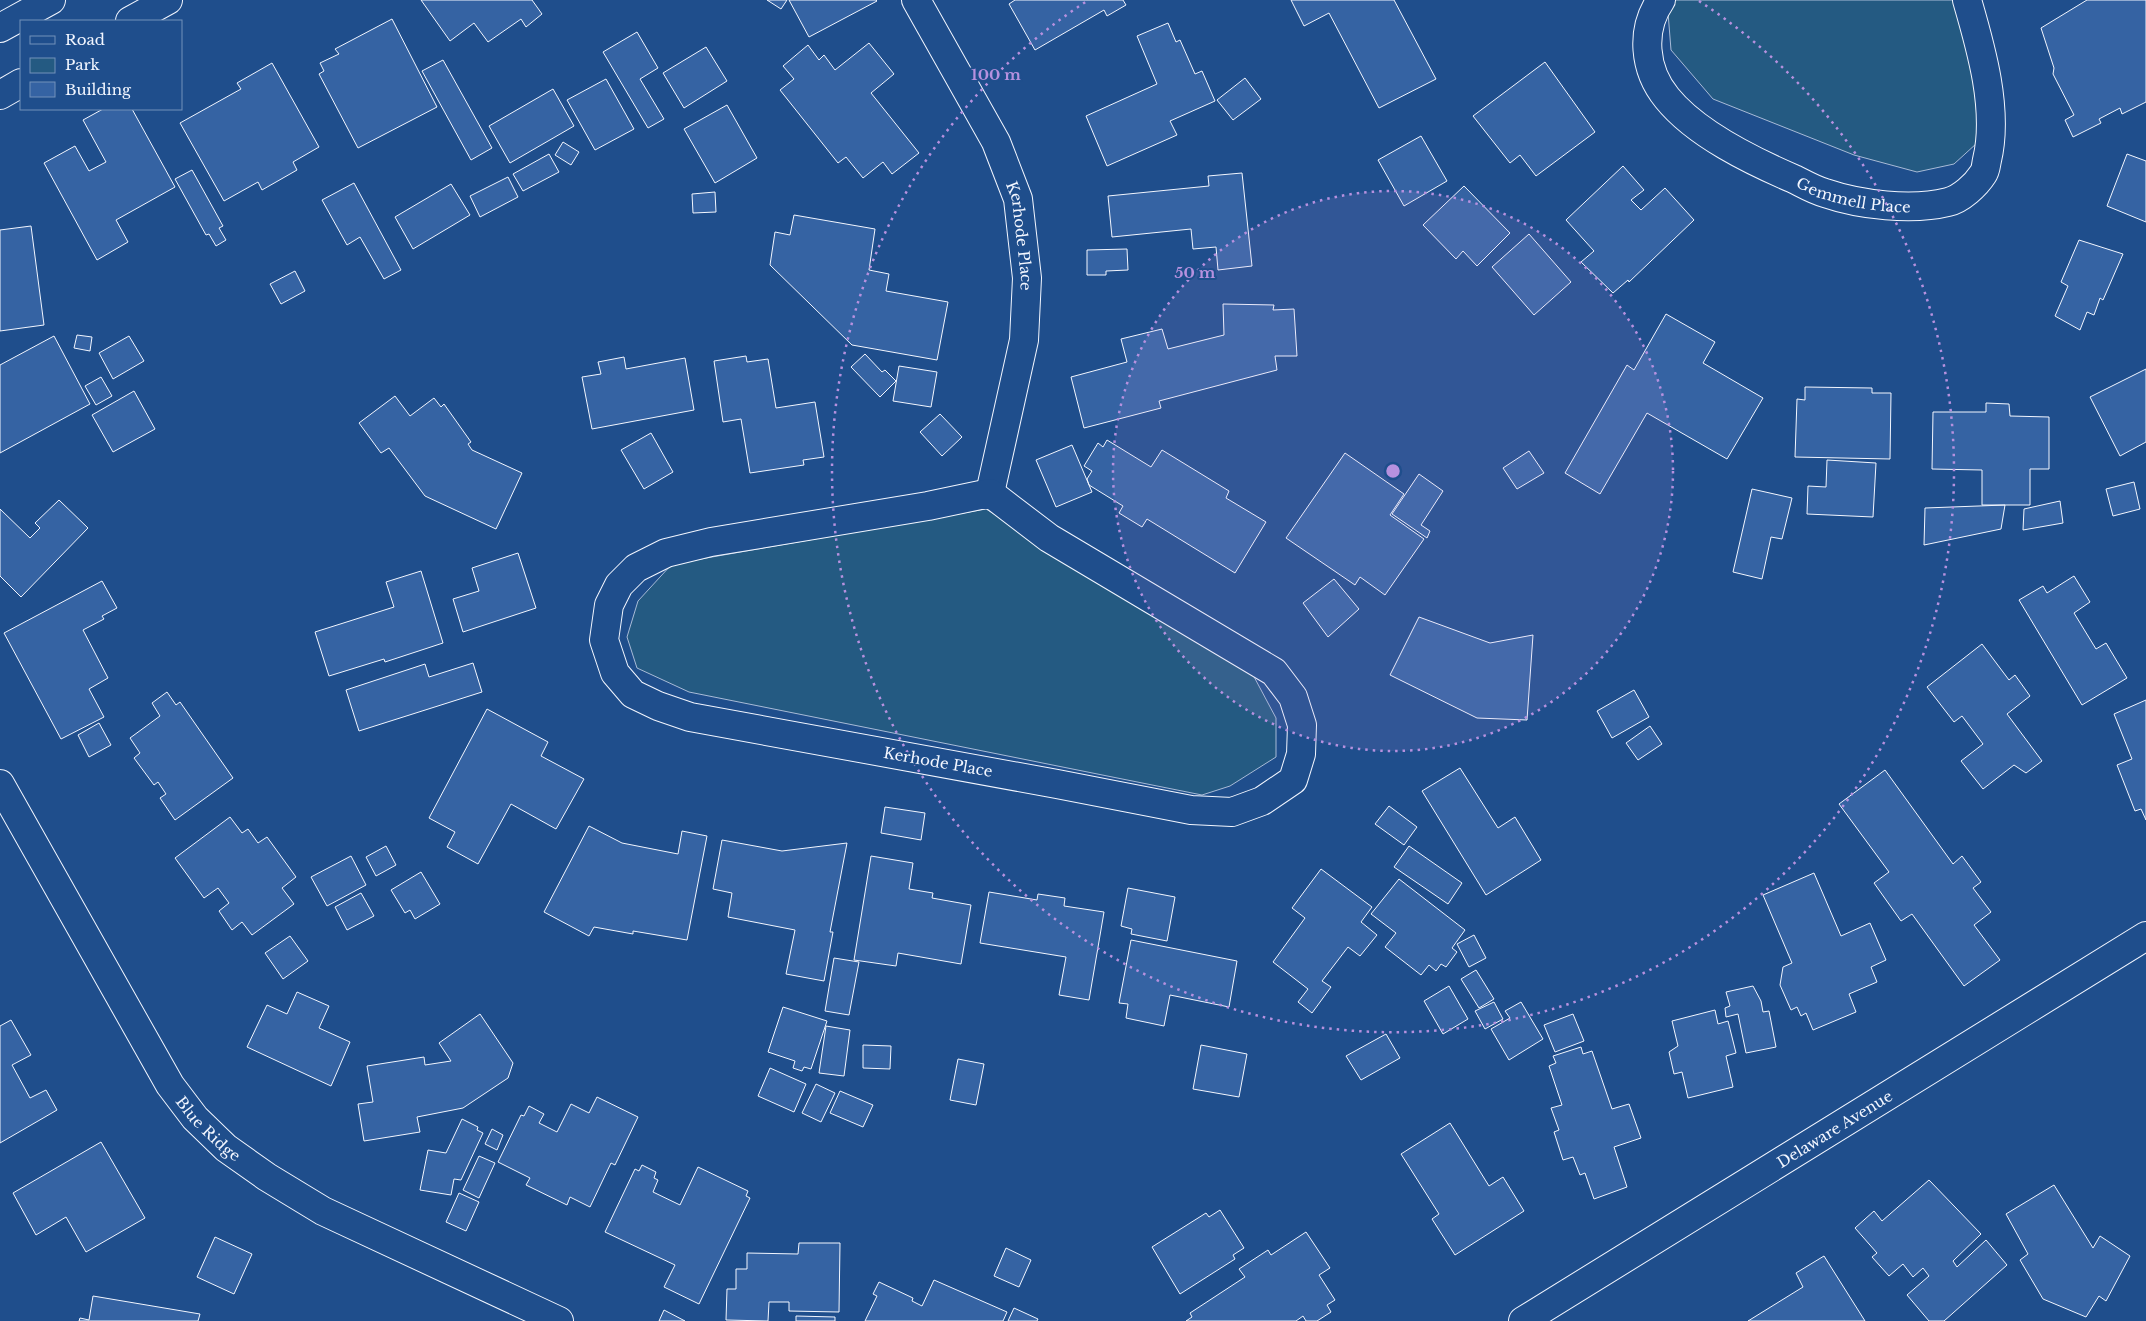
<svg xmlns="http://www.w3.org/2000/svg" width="2146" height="1321" font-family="'Libre Baskerville',serif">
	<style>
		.green { fill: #245a82; stroke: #a8bbd7 }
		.building { fill: #3563a3; stroke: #f2f6ff }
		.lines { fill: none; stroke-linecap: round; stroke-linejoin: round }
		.minor-casing { stroke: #f2f6ff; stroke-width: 30 }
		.tertiary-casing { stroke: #f2f6ff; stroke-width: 30 }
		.minor { stroke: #1f4e8c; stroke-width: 28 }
		.tertiary { stroke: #1f4e8c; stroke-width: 28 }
		.ring { fill: none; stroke: #b691df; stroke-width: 2.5; stroke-dasharray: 2.5 5 }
		.labels { text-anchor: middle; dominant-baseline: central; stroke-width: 4; stroke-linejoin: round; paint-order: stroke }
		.street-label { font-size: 15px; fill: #f2f6ff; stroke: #1f4e8c }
		.centre { fill: #b691df; stroke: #1f4e8c; stroke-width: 2.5 }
		.ring-label { font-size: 15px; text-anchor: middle; font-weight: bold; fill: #b691df; stroke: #1f4e8c; stroke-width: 4; stroke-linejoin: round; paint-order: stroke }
	</style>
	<rect width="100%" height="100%" fill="#1f4e8c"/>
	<!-- green -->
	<path class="green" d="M1667,0H1962L1981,88L1977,143L1954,164L1917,172L1854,155L1713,99L1671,50Z
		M986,509L1252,673L1276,718V757L1230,786L1202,795L689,692L637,668L627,637L638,601L672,564Z"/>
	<!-- building -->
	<path class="building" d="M421,0H532L542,14L526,27L521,19L488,42L474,23L450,41Z
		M767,0H787L781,9Z
		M789,0H876L877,1L809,37Z
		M1015,0H1123L1126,5L1107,16L1104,10L1035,50L1009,4Z
		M1291,0H1394L1436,79L1379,108L1329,13L1304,26Z
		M2087,0H2146V102L2122,114L2120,108L2099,119L2101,123L2073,137L2065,120L2074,115L2053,74L2054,68L2041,28Z
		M392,19L437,107L358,148L319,74L324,71L320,63L339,54L335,49Z
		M1168,23L1176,42L1180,40L1195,74L1202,71L1215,101L1170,121L1177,135L1107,166L1086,116L1157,84L1137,36Z
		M637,32L658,68L640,79L664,119L648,128L603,52Z
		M869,43L894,74L871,93L919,153L892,174L883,162L863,178L846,157L838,163L780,90L794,79L783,66L808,45L819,60L824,55L835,70Z
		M706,47L727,81L684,108L663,73Z
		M443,60L492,148L471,160L422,71Z
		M1545,62L1595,132L1536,176L1520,155L1510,163L1473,116Z
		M272,63L319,147L293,162L297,170L262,190L258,182L224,201L180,123L241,89L237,83Z
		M1245,78L1261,99L1233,120L1217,100Z
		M606,79L634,129L595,150L567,100Z
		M553,89L574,126L510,163L489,126Z
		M727,105L757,158L715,183L684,129Z
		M103,109H132L175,187L116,220L128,242L97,260L44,163L75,146L89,171L106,162L83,120Z
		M1421,136L1447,181L1404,206L1378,160Z
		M563,142L579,152L571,165L555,155Z
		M549,154L559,172L523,191L513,174Z
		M2127,154L2146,161V222L2107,206Z
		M1623,166L1644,190L1631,200L1641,210L1665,188L1694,220L1629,282L1628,280L1613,293L1581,262L1594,251L1566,220Z
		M192,170L223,226L219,228L226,240L216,246L209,234L206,235L175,179Z
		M1242,173L1252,266L1218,270L1216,247L1193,249L1191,229L1112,237L1108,196L1209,186L1208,176Z
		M508,177L518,197L480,217L470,196Z
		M354,183L401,270L384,279L360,237L347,245L322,200Z
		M451,184L470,215L413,249L395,217Z
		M1464,186L1510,233L1477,266L1463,251L1456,259L1423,225Z
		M715,192L716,212L693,213L692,194Z
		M794,215L875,229L869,270L889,274L886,291L948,302L937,360L852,345L770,265L775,232L790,235Z
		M31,226L44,325L0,331V230Z
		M1529,234L1571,282L1534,315L1492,267Z
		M2079,240L2123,254L2103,300L2100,298L2094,315L2087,312L2080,330L2055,316L2068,286L2061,282Z
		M1127,249L1128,270L1106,271V275H1087V250Z
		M295,271L305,291L281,304L270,284Z
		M1223,304L1274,305L1273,310L1294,309L1297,356H1275L1277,370L1159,401L1161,408L1084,428L1071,377L1127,362L1121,339L1162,329L1168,349L1224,335Z
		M1666,314L1715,342L1703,363L1763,398L1727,459L1647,413L1600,494L1565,473L1627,365L1634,370Z
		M77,335L92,337L90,351L74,348Z
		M54,336L90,404L0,453V365Z
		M129,336L144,361L113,379L99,353Z
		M865,354L882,372L885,370L896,381L880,397L851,367Z
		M746,356L747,362L768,359L776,408L815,402L824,457L803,460L804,465L750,473L741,419L723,422L714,361Z
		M624,357L626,369L685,358L694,410L592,429L582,377L601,374L598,362Z
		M899,366L937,372L931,407L893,401Z
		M2146,369V442L2120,456L2090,397Z
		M101,377L112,396L96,405L85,386Z
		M1805,387L1872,388V393H1891L1890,459L1795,457L1797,399L1805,400Z
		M134,391L155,429L113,452L92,415Z
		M395,396L410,416L434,398L441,407L444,404L471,442L468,444L472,450L522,473L496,529L425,496L389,448L381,453L359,423Z
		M1986,403L2009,404L2010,416L2049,417V469H2030V505H1982V470L1932,469L1933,412H1986Z
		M940,414L962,437L942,456L920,432Z
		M651,433L673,472L644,489L621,450Z
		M1107,440L1151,467L1162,450L1229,491L1226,498L1266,522L1235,573L1147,519L1142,527L1119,513L1123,506L1089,485L1087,479L1092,471L1084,466L1098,443L1103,447Z
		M1072,445L1092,492L1056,507L1036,460Z
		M1529,451L1544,473L1517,489L1503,468Z
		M1345,453L1404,494L1390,515L1424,539L1385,595L1360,577L1355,585L1286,538Z
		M1827,460L1876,463L1873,517L1807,514L1808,486L1826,487Z
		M1419,474L1443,491L1421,525L1430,531L1427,538L1392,514Z
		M2134,482L2140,509L2113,516L2106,489Z
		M1752,489L1792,498L1782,539L1771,537L1762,579L1733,572Z
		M59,500L88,528L21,597L0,576V509L30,538L40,528L35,523Z
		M2060,501L2063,523L2023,530L2024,509Z
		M2005,505L2001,529L1924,545L1925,508Z
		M518,553L536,608L463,632L453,599L479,591L472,568Z
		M421,571L443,643L385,662L384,659L329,676L315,632L394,607L386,582Z
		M2074,576L2090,602L2074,613L2096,649L2106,643L2127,678L2082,705L2019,600L2043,586L2047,593Z
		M1334,579L1359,609L1328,637L1303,603Z
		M102,581L117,608L102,616L104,619L83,630L108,678L89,689L104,717L61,739L4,633Z
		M1419,617L1490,643L1533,635L1527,720L1477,718L1390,675Z
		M1982,644L2009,680L2015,675L2030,696L2007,714L2042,761L2026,773L2014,765L1983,789L1961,761L1983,744L1962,716L1954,722L1927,687Z
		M473,663L482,692L359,731L346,690L425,664L429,677Z
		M1634,690L1649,717L1612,738L1597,711Z
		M167,692L176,705L180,702L233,778L175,820L160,798L166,794L158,782L154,785L134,758L140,753L130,738L160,716L152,703Z
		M2146,700V820L2141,809L2135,811L2117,765L2132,759L2114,714Z
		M487,709L548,742L541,756L584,779L556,829L511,804L478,864L447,847L455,832L429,818Z
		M99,723L111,745L89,757L78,735Z
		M1650,726L1662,744L1638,760L1626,743Z
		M1460,768L1498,828L1515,817L1541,860L1486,895L1422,791Z
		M1885,770L1953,864L1962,856L1981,882L1973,888L1991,912L1974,925L2000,960L1964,986L1912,914L1901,921L1874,883L1889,872L1839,804Z
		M1389,806L1417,827L1404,845L1375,824Z
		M885,807L925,813L921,840L881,833Z
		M230,817L242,833L248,829L258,843L267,837L296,877L282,888L294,904L252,935L242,922L232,930L219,911L229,903L218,888L204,898L175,858Z
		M589,826L622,843L678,854L682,831L707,836L687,940L633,931V934L594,927L589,936L544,912Z
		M722,840L782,851L847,843L830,932H833L824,981L786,974L795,930L728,917L732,893L713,889Z
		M386,846L396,865L376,876L366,857Z
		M1409,846L1462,883L1448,904L1394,867Z
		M351,856L366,885L327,906L311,877Z
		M871,856L913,863L909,889L933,893L932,898L971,905L961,964L898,953L896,966L854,960Z
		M1321,869L1372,907L1361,922L1377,935L1360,956L1348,947L1322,981L1331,987L1312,1013L1298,1002L1308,989L1273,962L1305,918L1292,908Z
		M421,872L440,904L415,919L410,910L405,913L391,890Z
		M1814,873L1841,936L1870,923L1886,960L1871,967L1877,982L1849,994L1856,1012L1813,1030L1806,1013L1801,1016L1797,1007L1791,1010L1780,985L1783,967L1792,963L1763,895Z
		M1399,879L1465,930L1452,948L1457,952L1446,967L1441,964L1436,971L1429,965L1421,975L1385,947L1396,933L1371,914Z
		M1128,888L1175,897L1167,941L1131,934L1132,929L1121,926Z
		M989,892L1037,900L1038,894L1065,898L1064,906L1104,912L1089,1000L1059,995L1066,957L980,943Z
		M361,893L374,916L347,930L335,907Z
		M1474,935L1486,958L1469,967L1457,944Z
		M290,936L308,961L283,979L265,953Z
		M1131,940L1237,961L1229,1007L1170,995L1164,1026L1126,1018L1128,1004L1119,1003Z
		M834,958L859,962L849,1015L825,1011Z
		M1476,970L1494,999L1479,1008L1461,979Z
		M1449,986L1468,1019L1443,1034L1424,1001Z
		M1753,986L1761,1001L1763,1012L1769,1011L1776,1047L1746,1053L1738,1014L1726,1017L1725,1008L1730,1006L1726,992Z
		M297,992L329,1006L319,1028L350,1042L331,1086L247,1047L267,1005L287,1014Z
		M1494,1002L1503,1019L1485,1029L1475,1011Z
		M1521,1002L1543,1039L1509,1060L1491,1029L1510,1018L1505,1011Z
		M783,1007L827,1021L811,1069L804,1067L802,1071L793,1068L795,1061L768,1052Z
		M1715,1010L1718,1024L1728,1021L1736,1053L1726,1056L1733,1087L1688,1098L1682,1072L1674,1074L1669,1052L1678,1046L1672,1021Z
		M480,1014L513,1063L508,1078L463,1108L417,1117L420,1132L364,1141L358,1104L373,1102L367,1066L424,1057L425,1065L451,1061L439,1043Z
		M1573,1014L1584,1041L1555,1052L1544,1025Z
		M11,1020L31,1055L12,1065L30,1098L46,1090L57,1110L0,1143V1026Z
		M826,1026L850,1030L844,1076L819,1073Z
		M1386,1034L1400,1058L1361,1080L1346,1056Z
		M863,1045L891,1046L890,1069L863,1068Z
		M1201,1045L1247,1054L1239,1097L1193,1089Z
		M1581,1047L1583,1054L1592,1051L1612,1109L1629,1104L1641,1138L1614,1147L1627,1187L1594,1199L1585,1173L1580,1175L1573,1157L1563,1160L1554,1132L1559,1130L1551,1108L1562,1105L1549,1066L1556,1063L1553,1056Z
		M958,1059L984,1064L976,1105L950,1100Z
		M770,1068L806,1084L794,1112L758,1096Z
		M816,1084L835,1093L821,1122L802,1113Z
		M840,1091L873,1105L863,1127L830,1113Z
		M597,1097L638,1117L615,1165L611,1163L590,1207L570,1197L567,1205L526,1185L530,1178L498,1162L521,1115L524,1116L529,1106L544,1114L539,1123L557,1132L571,1104L589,1113Z
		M462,1119L478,1127L477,1130L483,1133L461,1180L454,1179L451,1195L420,1190L428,1150L446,1153Z
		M1450,1123L1489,1186L1503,1177L1524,1211L1455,1255L1432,1219L1439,1214L1401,1154Z
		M492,1129L503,1135L497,1150L485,1144Z
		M101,1142L145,1218L86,1252L66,1217L36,1235L13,1193Z
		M479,1156L495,1163L479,1198L463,1190Z
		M642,1165L656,1172L654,1178L658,1180L653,1192L680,1205L698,1167L748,1191L746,1196L750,1198L699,1304L664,1287L675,1265L605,1232L635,1169L639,1171Z
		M1929,1180L1981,1234L1953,1261L1957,1267L1986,1240L2007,1265L1944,1321H1929L1907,1295L1929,1276L1923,1268L1913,1277L1903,1264L1889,1276L1872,1257L1877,1253L1855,1228L1874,1211L1882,1221Z
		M2054,1185L2093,1248L2100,1236L2130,1256L2106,1301L2099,1296L2086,1317L2043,1299L2020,1260L2028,1254L2006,1214Z
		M459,1193L479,1202L466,1231L446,1222Z
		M1220,1210L1244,1248L1233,1255L1235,1259L1180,1294L1152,1247L1206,1213L1209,1217Z
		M1306,1232L1330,1268L1319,1275L1335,1300L1327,1305L1331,1312L1317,1321H1306L1303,1316L1296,1321H1186L1192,1317L1190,1313L1245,1277L1239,1269L1268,1250L1271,1255Z
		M215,1237L252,1254L234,1294L197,1277Z
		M799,1243H840L839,1312L789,1311V1302H769L768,1321L726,1320L727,1289H736V1269H747V1253L798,1254Z
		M1006,1248L1031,1260L1019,1287L994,1276Z
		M1824,1256L1865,1321H1748L1803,1287L1796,1273Z
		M934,1280L1007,1312L1003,1321H865L877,1296L873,1294L879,1282L913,1298L912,1301L922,1306Z
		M93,1296L200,1314L198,1321H79L80,1318L89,1320Z
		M1014,1308L1038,1319L1037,1321H1008Z
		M664,1310L685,1321H659Z
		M796,1316L835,1317V1321H796Z"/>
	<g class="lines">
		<!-- minor casing -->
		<g class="minor-casing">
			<g id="minor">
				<path id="s1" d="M916,0L996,142L1018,199L1027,278L1024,340L990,493"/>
				<path id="s2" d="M1661,0C1640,30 1644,70 1667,98C1696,134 1752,161 1794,179C1804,184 1814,190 1825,193C1860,205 1912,211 1948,202C1961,199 1976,185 1983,174C1986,170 1986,164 1987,160C1999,110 1981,48 1967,0"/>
				<path d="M990,493L1049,538L1274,672L1293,697L1302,725L1301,754L1293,780L1262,801L1232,812L1191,810L1057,784L690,717L658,706L633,694L615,673L604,640L609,605L619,585L636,568L666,553L711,542L928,506Z"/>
				<path id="s3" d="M0,784L170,1085L195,1118L226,1148L267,1177L323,1211L559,1321"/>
				<path id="s4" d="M1523,1321L2146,936"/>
			</g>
		</g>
		<!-- tertiary casing -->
		<g class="tertiary-casing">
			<path id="tertiary" d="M130,21L168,0
				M0,28L51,0
				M0,95L21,83"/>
		</g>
		<!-- minor -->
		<use href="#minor" class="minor"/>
		<!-- tertiary -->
		<use href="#tertiary" class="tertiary"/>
	</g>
	<!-- distance rings -->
	<circle cx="1393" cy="471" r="280" fill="#b691df" fill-opacity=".12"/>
	<g class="ring">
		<circle cx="1393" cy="471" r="280"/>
		<path d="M1699 1A561 561 0 1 1 1087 1"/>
	</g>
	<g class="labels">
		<!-- street labels -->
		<g class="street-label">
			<text stroke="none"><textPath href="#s2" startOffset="320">Gemmell Place</textPath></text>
			<text stroke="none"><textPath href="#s1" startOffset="261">Kerhode Place</textPath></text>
			<text transform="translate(938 762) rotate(10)">Kerhode Place</text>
			<text stroke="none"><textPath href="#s3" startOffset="404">Blue Ridge</textPath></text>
			<text stroke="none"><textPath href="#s4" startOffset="366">Delaware Avenue</textPath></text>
		</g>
	</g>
	<circle cx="1393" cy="471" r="8" class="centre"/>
	<g class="ring-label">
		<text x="996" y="80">100 m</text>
		<text x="1195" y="278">50 m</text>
	</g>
	<!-- legend -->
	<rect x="20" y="20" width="162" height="90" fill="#1f4e8c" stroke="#7391ba"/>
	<rect x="30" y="36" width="25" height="8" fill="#1f4e8c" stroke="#7391ba"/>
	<text x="65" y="45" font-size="15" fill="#f2f6ff">Road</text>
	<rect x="30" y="58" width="25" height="15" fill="#245a82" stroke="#7391ba"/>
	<text x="65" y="70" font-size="15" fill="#f2f6ff">Park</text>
	<rect x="30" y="82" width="25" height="15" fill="#3563a3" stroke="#7391ba"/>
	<text x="65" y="95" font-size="15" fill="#f2f6ff">Building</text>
</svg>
